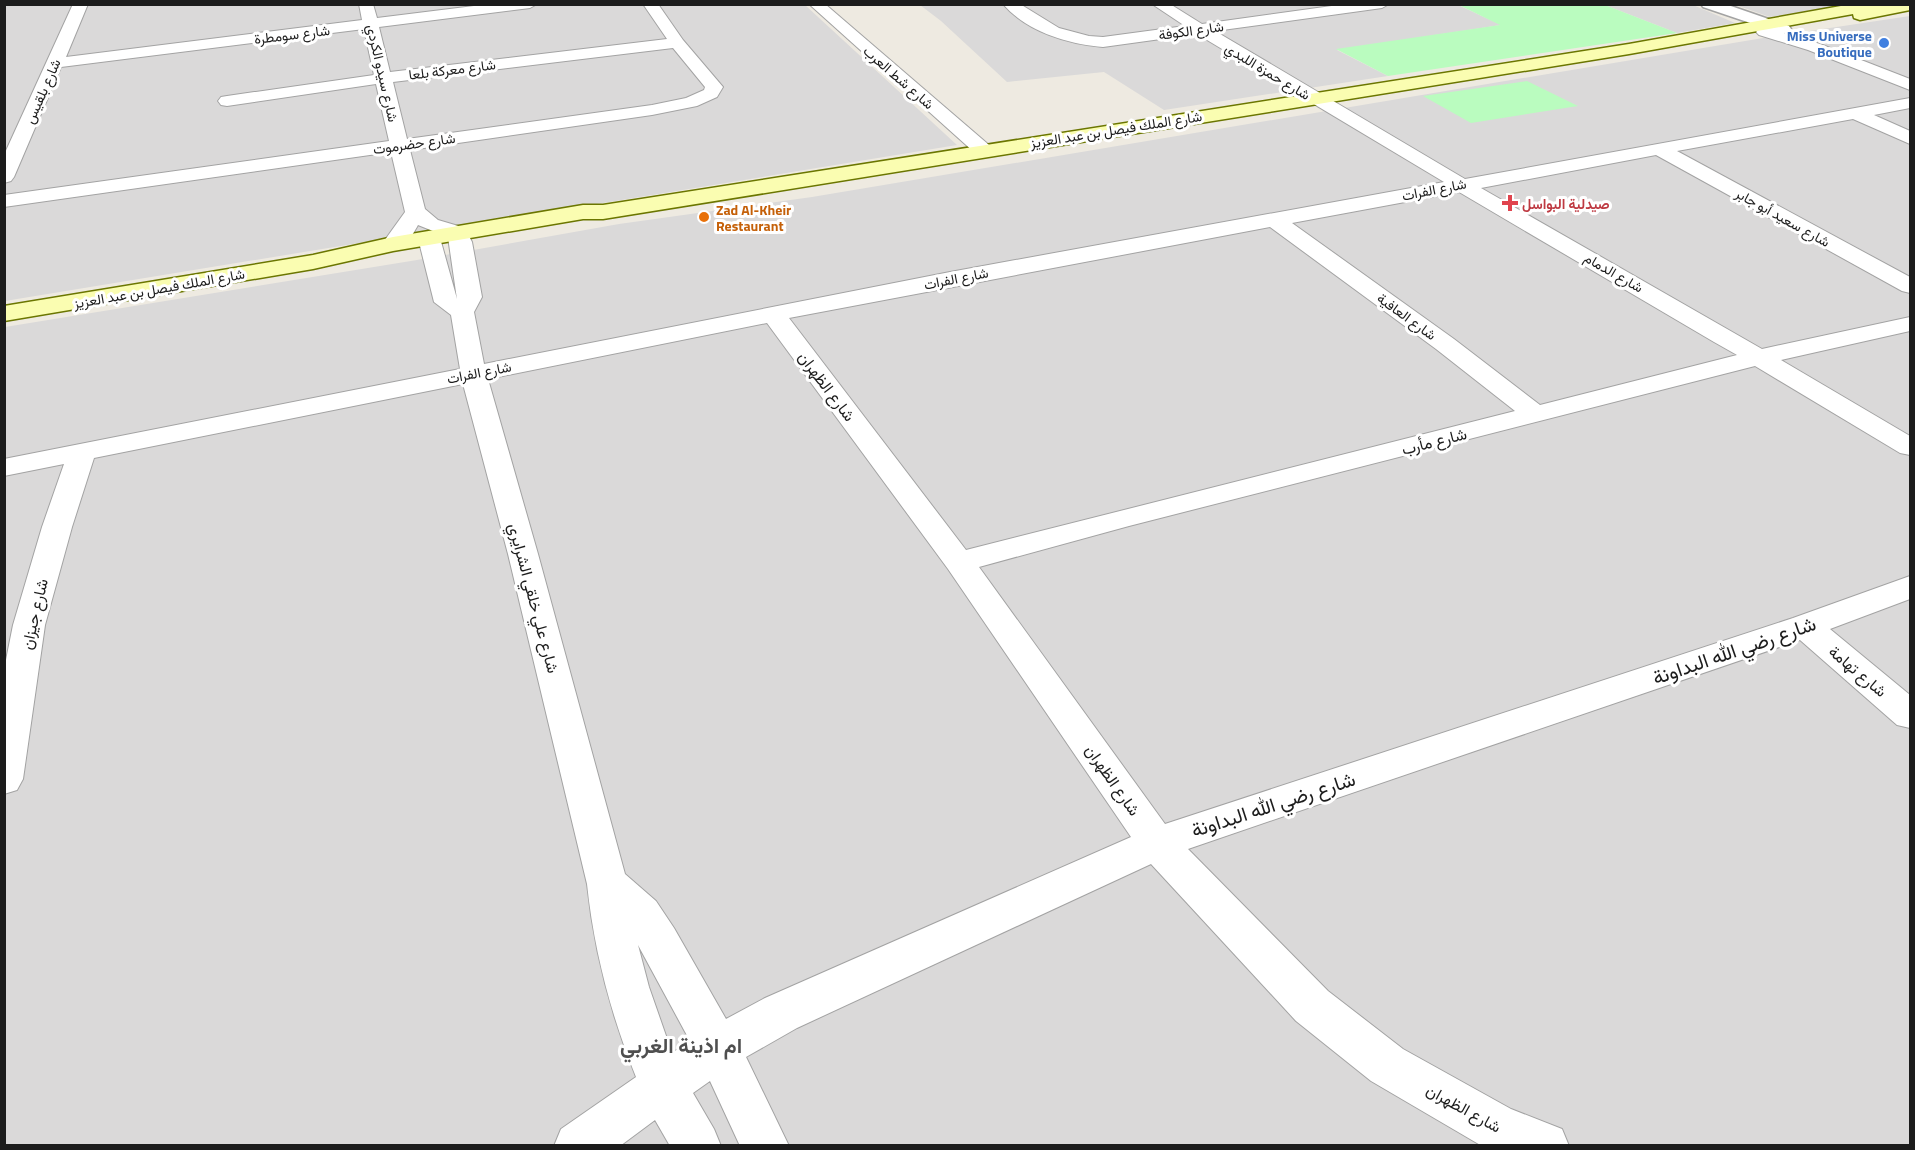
<svg xmlns="http://www.w3.org/2000/svg" width="1915" height="1150" font-family="'Titillium Web',Vazirmatn,sans-serif">
	<style>
		.residential { fill: #dad9d9 }
		.park { fill: #bafcbf }
		.lines { fill: none; stroke-linecap: round; stroke-linejoin: round }
		.minor-casing { stroke: #a3a3a3; stroke-width: 2 }
		.tertiary-casing { stroke: #a3a3a3; stroke-width: 3 }
		.secondary-casing { stroke: #6b7600; stroke-width: 3 }
		.minor { fill: #fff; fill-rule: evenodd }
		.tertiary { fill: #fff; fill-rule: evenodd }
		.secondary { fill: #fafdb1; fill-rule: evenodd }
		.shop-dot { fill: #3f7fe0; stroke: #fff; stroke-width: 2 }
		.health-dot { fill: #e0444e; stroke: #fff; stroke-width: 2 }
		.food-dot { fill: #e8710a; stroke: #fff; stroke-width: 2 }
		.labels { text-anchor: middle; dominant-baseline: central; stroke-width: 6; stroke-linejoin: round; paint-order: stroke }
		.far-street-label { font-size: 14px; fill: #1c1c1c; stroke: #fff }
		.far-shop-label { font-size: 14px; font-weight: bold; fill: #366cbe; stroke: #fff; text-anchor: end }
		.far-health-label { font-size: 14px; font-weight: bold; fill: #be3a42; stroke: #fff; text-anchor: start }
		.far-food-label { font-size: 14px; font-weight: bold; fill: #c56008; stroke: #fff; text-anchor: start }
		.street-label { font-size: 16px; fill: #1c1c1c; stroke: #fff }
		.near-street-label { font-size: 20px; fill: #1c1c1c; stroke: #fff }
		.near-neighbourhood-label { font-size: 21px; font-weight: bold; fill: #4f4f4f; stroke: #fff }
	</style>
	<rect width="100%" height="100%" fill="#eeeae1"/>
	<!-- residential -->
	<path class="residential" d="M1456,4L1501,25L1337,50L1388,76L1164,110L1104,72L1007,82L941,21L920,5Z
		M5,5H805L957,145L5,301Z
		M1605,5H1693L1735,23L1677,33Z
		M1736,5V4L1844,5L1770,17Z
		M1910,16V1145L5,1146V327L417,260L619,224L812,197L1763,38Z"/>
	<!-- park -->
	<path class="park" d="M1457,4L1605,5L1677,33L1388,76L1336,49L1500,25Z
		M1527,81L1578,106L1471,123L1423,96Z"/>
	<g class="lines">
		<!-- minor casing -->
		<g class="minor-casing">
			<path id="minor" d="M73,4H88L66,57L362,20L359,4H373L377,18L490,4H537L530,8L379,27L390,72L667,39L643,4H658L683,40L723,87L717,97L697,106L652,115L410,150L425,209L438,220L465,228L472,242L482,297L474,312L484,364L950,272L1444,182L1197,34L1103,47C1068,44 1027,32 1003,4H1020L1059,28L1089,36L1103,37L1185,26L1152,4H1170L1202,24L1346,4H1389L1382,8L1215,31L1465,179L1910,98V108L1874,115L1910,131V144L1853,119L1677,151L1910,277V293L1902,291L1656,155L1481,188L1762,349L1910,317V331L1781,360L1910,436V455L1900,453L1755,366L1129,526L979,567L1165,824L1793,618L1910,576V599L1830,629L1910,695V728L1897,725L1800,640L1188,849L1328,991L1403,1049L1511,1109L1562,1129L1569,1146H1482L1371,1081L1296,1021L1151,864L797,1028L746,1057L789,1146H740L710,1081L693,1093L714,1129L721,1146H670L655,1120L620,1146H554L561,1129L636,1077C611,1015 594,951 587,884L508,554L463,384L94,458L72,527L45,625L23,779L17,790L4,794V670L13,625L42,527L64,464L4,476V459L460,369L451,315L434,302L418,238L421,233L429,232L437,233L440,238L457,299L448,237L418,225C411,238 402,253 385,249L382,244L405,212L391,152L4,207V195L389,141L376,84L227,106L221,105L218,101L221,97L227,96L374,75L364,29L61,67L14,177L11,181L4,183V155ZM673,48L705,87L704,90L686,98L652,105L407,139L393,82ZM1459,192L1714,342L1737,355L1540,405L1454,339L1292,223ZM1270,227L1436,349L1515,411L966,550L789,318ZM767,323L948,569L1131,837L765,998L726,1019L674,928L656,901L625,874L538,554L488,379ZM638,945L690,1041L672,1053L649,987Z
				M809,4H825L989,145L991,149L989,153H975Z
				M1764,27L1820,44L1910,79V90L1808,50L1759,35L1756,32L1759,29Z"/>
		</g>
		<!-- tertiary casing -->
		<g class="tertiary-casing">
			<path id="tertiary" d="M1701,4H1725L1789,26L1791,29L1783,34L1777,32L1703,7Z"/>
		</g>
		<!-- secondary casing -->
		<g class="secondary-casing">
			<path id="secondary" d="M1852,4H1910V10L1860,20L1854,18L1853,14L1629,54L603,219H583L393,251L313,269L4,321V306L313,255L393,237L583,205H603L1629,44Z"/>
		</g>
		<!-- minor -->
		<use href="#minor" class="minor"/>
		<!-- tertiary -->
		<use href="#tertiary" class="tertiary"/>
		<!-- secondary -->
		<use href="#secondary" class="secondary"/>
	</g>
	<!-- markers -->
	<circle class="shop-dot" cx="1884" cy="43" r="6"/>
	<path class="health-dot" d="M1507 194h6v6h6v6h-6v6h-6v-6h-6v-6h6z"/>
	<circle class="food-dot" cx="704" cy="217" r="6"/>
	<g class="labels">
		<!-- far-street labels -->
		<g class="far-street-label">
			<text transform="translate(1191 30) rotate(-8)">شارع الكوفة</text>
			<text transform="translate(292 34) rotate(-7)">شارع سومطرة</text>
			<text transform="translate(452 69) rotate(-7)">شارع معركة بلعا</text>
			<text transform="translate(1268 71) rotate(31)">شارع حمزة اللبدي</text>
			<text transform="translate(383 73) rotate(77)">شارع سيدو الكردي</text>
			<text transform="translate(899 77) rotate(41)">شارع شط العرب</text>
			<text transform="translate(42 91) rotate(-66)">شارع بلقيس</text>
			<text transform="translate(1116 129) rotate(-9)">شارع الملك فيصل بن عبد العزيز</text>
			<text transform="translate(414 143) rotate(-8)">شارع حضرموت</text>
			<text transform="translate(1434 189) rotate(-11)">شارع الفرات</text>
			<text transform="translate(1783 217) rotate(29)">شارع سعيد أبو جابر</text>
			<text transform="translate(1614 272) rotate(30)">شارع الدمام</text>
			<text transform="translate(956 278) rotate(-11)">شارع الفرات</text>
			<text transform="translate(159 288) rotate(-10)">شارع الملك فيصل بن عبد العزيز</text>
			<text transform="translate(1407 316) rotate(36)">شارع العافية</text>
			<text transform="translate(479 372) rotate(-11)">شارع الفرات</text>
		</g>
		<!-- far-shop labels -->
		<g class="far-shop-label">
			<text x="1872" y="35">Miss Universe<tspan x="1872" dy="16">Boutique</tspan></text>
		</g>
		<!-- far-health labels -->
		<g class="far-health-label">
			<text x="1522" y="203">صيدلية البواسل</text>
		</g>
		<!-- far-food labels -->
		<g class="far-food-label">
			<text x="716" y="209">Zad Al-Kheir<tspan x="716" dy="16">Restaurant</tspan></text>
		</g>
		<!-- street labels -->
		<g class="street-label">
			<text transform="translate(827 386) rotate(53)">شارع الظهران</text>
			<text transform="translate(1434 441) rotate(-14)">شارع مأرب</text>
			<text transform="translate(534 598) rotate(75)">شارع علي خلقي الشرايري</text>
			<text transform="translate(34 614) rotate(-77)">شارع جيزان</text>
			<text transform="translate(1858 671) rotate(40)">شارع تهامة</text>
			<text transform="translate(1113 780) rotate(55)">شارع الظهران</text>
			<text transform="translate(1464 1108) rotate(29)">شارع الظهران</text>
		</g>
		<!-- near-street labels -->
		<g class="near-street-label">
			<text transform="translate(1734 650) rotate(-19)">شارع رضي الله البداونة</text>
			<text transform="translate(1273 804) rotate(-18)">شارع رضي الله البداونة</text>
		</g>
		<!-- near-neighbourhood labels -->
		<g class="near-neighbourhood-label">
			<text x="681" y="1045">ام اذينة الغربي</text>
		</g>
	</g>
	<!-- border -->
	<rect width="1915" height="1150" fill="none" stroke="#1c1c1c" stroke-width="12"/>
</svg>
